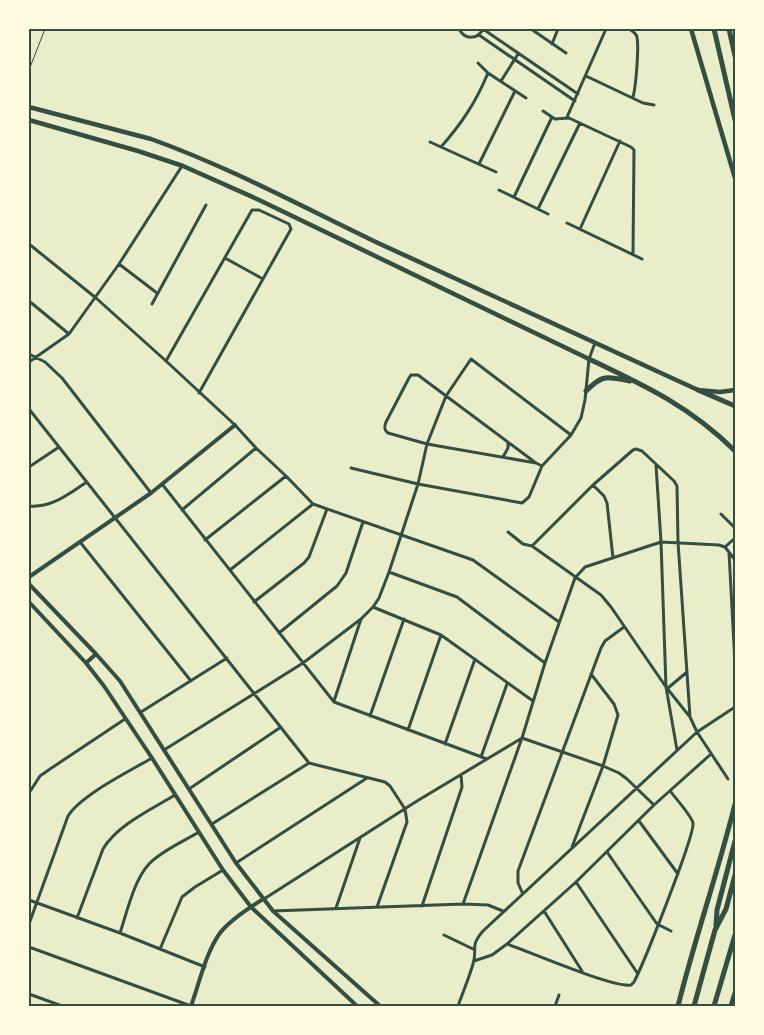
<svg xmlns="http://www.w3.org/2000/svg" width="764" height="1035" font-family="'Open Sans',sans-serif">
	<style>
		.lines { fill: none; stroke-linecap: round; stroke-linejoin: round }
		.service { stroke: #344e41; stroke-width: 1 }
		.minor { stroke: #344e41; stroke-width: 3 }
		.tertiary { stroke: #344e41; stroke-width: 4 }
		.secondary { stroke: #344e41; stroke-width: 4 }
		.primary { stroke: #344e41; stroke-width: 4.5 }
		.trunk { stroke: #344e41; stroke-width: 5 }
		.neatline { fill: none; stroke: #344e41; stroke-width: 2 }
	</style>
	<rect width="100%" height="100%" fill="#e9edc9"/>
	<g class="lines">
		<!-- service -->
		<path class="service" d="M29,70L45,29"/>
		<!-- minor -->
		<path class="minor" d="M459,29C465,40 477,40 483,29
			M483,29L578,94
			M531,29L566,53
			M629,29C632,31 636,33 637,37C639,48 636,86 633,97
			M479,35L575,101
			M552,44L558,29
			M478,63L488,73L526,98
			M586,76L643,103L654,105
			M501,81L518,54
			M543,111L555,119L569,118L631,147L634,150L633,254
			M567,117L606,29
			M430,142L496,172
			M441,147C462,123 476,102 488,73
			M479,164L515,91
			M499,190L548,214
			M514,197L552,117
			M538,209L580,123
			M567,223L642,259
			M580,229L620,141
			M29,244L96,298L166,361L235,425L256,448L286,476L313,504L473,560L559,622
			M225,258L263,279
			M119,264L157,293
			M29,301L69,334
			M152,304L206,205
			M29,354L45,362L62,378L151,493
			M166,361L252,210H259L289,224L291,229L199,393
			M29,362L69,334L119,264L182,166
			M29,409L309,763L385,782L390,786L405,809L407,822L377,907
			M503,457L508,448V442
			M536,463L427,444L388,433C384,430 384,427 386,422L409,378L411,375H418L536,463L542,466
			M656,465L661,542L666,687L677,750
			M29,467L59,447
			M351,468L418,484L522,503L529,497L542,466L571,435L581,418L585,400L589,359L595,343
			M162,484L334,702L487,759
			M593,485L604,496L607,503L613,558
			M29,506C52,508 68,494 87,482
			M182,510L256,448
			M721,514L735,528
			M508,532L523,544L532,546L601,595L611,607L666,687L690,717
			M205,540L286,476
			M80,542L191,681
			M532,546L593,485L633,450L636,449L642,451L674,481L677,486L678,542L690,717L697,732L728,779
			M725,547L735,538
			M729,552L735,664
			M230,570L313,504
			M389,572L457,597L545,663
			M254,602L304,563L309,557L327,509
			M373,607L441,635L533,701
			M279,633L337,586L346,573L363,522
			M668,688L687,672
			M334,701L361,619
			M141,712L227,658
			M370,716L404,619
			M408,730L441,635
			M445,744L475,659
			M164,750L303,663L361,619L373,607L379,598L389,572L418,484L427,444L446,396L471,359L571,435
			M481,757L507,684
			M189,789L281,727
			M29,793L40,776L50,769L125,719
			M639,821L678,874
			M212,824L309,763
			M572,847L603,766L618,715L614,704L591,674
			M607,852L657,924L671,931
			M236,863L367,778
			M576,882L638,974
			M522,892L518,883V871L601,648L605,641L624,627
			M264,899L417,801L522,738L603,766L619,773L627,779L654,805
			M29,900L120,933L205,967
			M463,904L522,738L545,663L575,578L585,567L661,542L719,545L725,547L735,560
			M422,906L462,787L461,775
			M336,908L360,838
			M273,911L463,904L488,905L503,911
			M544,911L582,971
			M77,918L103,849C117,825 152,809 175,795
			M29,924L68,816C81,795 130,771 152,758
			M120,933C127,912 134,880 149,864C161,851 184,841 199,832
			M444,935L473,949
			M507,944C530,952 613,988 631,985L634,982C643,965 695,835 693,823C691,815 676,799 671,792
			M29,947L191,1006
			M160,949L182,897L195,887L223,870
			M474,961L492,955L507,944L576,882L654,805L711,754
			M29,994L62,1006
			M458,1006C463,992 469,978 473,964C478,949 469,947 483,931L697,732L735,707
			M555,1006L559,995"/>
		<!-- tertiary -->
		<path class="tertiary" d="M29,577L151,493L235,425
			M191,1006C199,984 206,952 220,933C230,920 249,908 263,899"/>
		<!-- secondary -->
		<path class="secondary" d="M29,584L96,654L120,681L236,863L273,911L380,1006
			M29,602L86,663L104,686L152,758L223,870L251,907L357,1006
			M86,663L96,654"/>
		<!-- primary -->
		<path class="primary" d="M691,29L735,178
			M29,107L151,139C229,167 303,207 378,243C485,293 592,341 698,390L720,392L735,390
			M29,120L138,151L183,166L257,199L589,359"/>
		<!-- trunk -->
		<path class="trunk" d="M714,29L735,120
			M729,29L735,56
			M589,359C644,385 691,407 735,451
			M698,390L735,406
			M586,391C604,373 607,377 630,381
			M716,926L717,910L735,841
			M678,1006C695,938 718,872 735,804
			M694,1006L715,930L726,909L735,875
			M714,1006L735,935
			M731,1006L735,993"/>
	</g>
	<!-- border -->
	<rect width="764" height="1035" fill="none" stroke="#fefae0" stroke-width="60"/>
	<rect x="30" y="30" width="704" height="975" class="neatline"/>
</svg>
